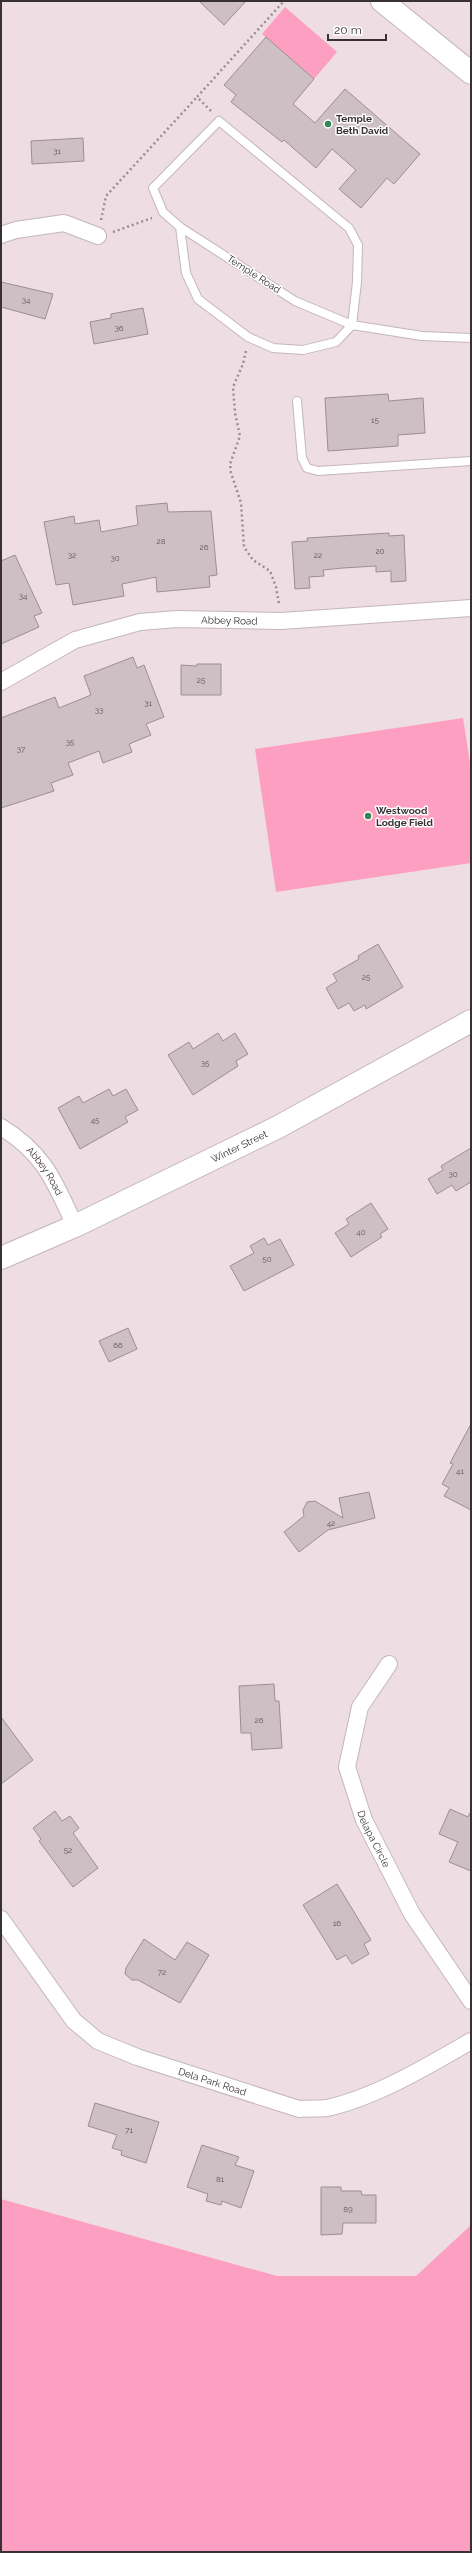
<svg xmlns="http://www.w3.org/2000/svg" width="472" height="2553" font-family="Raleway,sans-serif">
	<style>
		.green { fill: #fd9fc0 }
		.building { fill: #cdbfc3; stroke: #9c8e92 }
		.lines { fill: none; stroke-linecap: round; stroke-linejoin: round }
		.lane-casing { stroke: #c4b6ba; stroke-width: 10 }
		.street-casing { stroke: #c4b6ba; stroke-width: 18 }
		.secondary-casing { stroke: #c4b6ba; stroke-width: 24 }
		.path { stroke: #988d90; stroke-width: 2.5; stroke-dasharray: 2 3; stroke-linecap: butt }
		.lane { stroke: #fff; stroke-width: 8 }
		.street { stroke: #fff; stroke-width: 16 }
		.secondary { stroke: #fff; stroke-width: 22 }
		.poi-dot { fill: #378555; stroke: #fff; stroke-width: 1.5 }
		.labels { text-anchor: middle; dominant-baseline: central; stroke-width: 3; stroke-linejoin: round; paint-order: stroke }
		.number-label { font-size: 8px; fill: #5c5457 }
		.poi-label { font-size: 10px; font-weight: bold; fill: #373133; stroke: #fff; text-anchor: start }
		.street-label { font-size: 10px; fill: #373133; stroke: #fff }
	</style>
	<rect width="100%" height="100%" fill="#eedee3"/>
	<!-- green -->
	<path class="green" d="M285,7L337,52L314,79L262,34Z
		M463,718L471,769V863L276,892L255,749Z
		M1,2199L277,2276H416L471,2225V2552H1Z"/>
	<!-- building -->
	<path class="building" d="M199,1H246L224,25Z
		M266,37L314,79L293,104L315,123L345,89L420,154L394,184L387,178L361,208L339,189L356,170L332,149L316,168L284,140L282,142L231,102L236,95L224,85Z
		M83,138L84,161L32,164L31,141Z
		M1,282L53,294L45,319L1,307Z
		M143,308L148,334L94,344L90,322L111,318V314Z
		M388,394L389,401L423,398L425,433L398,435V446L328,451L325,398Z
		M167,503L168,512L211,511L217,575L209,576L210,587L157,592L156,577L122,584L124,596L73,605L69,583L56,585L44,522L74,516L75,524L99,520L101,532L138,525L136,506Z
		M389,533V536L404,535L406,581L391,582V571L376,572V566L343,568L323,570L324,576L309,577L310,588L295,589L292,542L308,541L307,538Z
		M15,555L42,613L34,616L39,627L1,644V561Z
		M133,657L137,668L144,665L164,717L146,724L151,735L129,744L132,752L103,763L99,751L68,763L73,775L51,783L54,791L1,808V718L55,697L59,708L91,695L84,676Z
		M197,664H221V695H181V665L197,666Z
		M378,944L403,987L366,1009L365,1005L354,1011L349,1003L338,1009L326,988L337,981L333,974L359,959L358,956Z
		M218,1033L223,1041L235,1033L248,1054L236,1061L238,1066L193,1095L168,1055L189,1042L193,1049Z
		M109,1089L113,1096L126,1089L138,1110L125,1117L128,1122L80,1149L58,1108L79,1096L83,1103Z
		M471,1148V1182L456,1191L452,1185L437,1194L428,1179L443,1170L441,1166Z
		M371,1203L388,1229L380,1234L382,1237L351,1257L335,1233L349,1224L346,1219Z
		M264,1238L268,1245L280,1239L294,1265L244,1291L230,1266L254,1253L250,1246Z
		M128,1328L137,1349L109,1362L99,1341Z
		M471,1424V1510L444,1496L449,1488L442,1484L453,1464L450,1463Z
		M369,1492L375,1518L328,1530L299,1552L284,1532L304,1516L303,1510L307,1502L315,1501L343,1518L339,1498Z
		M274,1684L275,1701H279L282,1748L252,1750L251,1733H241L239,1686Z
		M1,1717L33,1760L1,1784Z
		M450,1809L468,1817L471,1811V1871L449,1862L458,1842L439,1834Z
		M55,1811L62,1821L70,1816L79,1828L73,1833L98,1868L73,1887L39,1841L41,1839L33,1828Z
		M337,1884L371,1940L364,1944L369,1954L352,1964L346,1955L337,1960L303,1905Z
		M144,1939L175,1960L187,1942L209,1955L180,2003L138,1980H132L125,1974L126,1968Z
		M95,2103L159,2122L146,2163L121,2155L122,2151L112,2148L117,2135L88,2126Z
		M202,2145L239,2157L235,2165L254,2171L241,2208L222,2201L221,2205L206,2201L208,2194L187,2187Z
		M321,2187H341V2191H361L362,2195H376V2223H343L342,2234L321,2235Z"/>
	<g class="lines">
		<!-- lane casing -->
		<g class="lane-casing">
			<path id="lane" d="M180,227L186,273L198,299L248,337L273,348L303,350L336,342L352,325L357,282L358,245L349,228L219,121L153,188L163,212L180,227L295,301L352,325L422,336L471,338
				M297,401L302,458L307,468L318,471L471,461"/>
		</g>
		<!-- street casing -->
		<g class="street-casing">
			<g id="street">
				<path d="M1,235L16,230L64,223L98,236"/>
				<path id="s1" d="M1,682L75,640L140,622L177,619L281,621L471,608"/>
				<path id="s2" d="M1,1127C44,1153 55,1182 75,1226"/>
				<path id="s3" d="M389,1664L360,1707L347,1767L364,1820L412,1914L471,2001"/>
				<path id="s4" d="M1,1919L74,2021L98,2041L137,2057L299,2109C308,2108 318,2109 327,2108C376,2097 428,2066 471,2041"/>
			</g>
		</g>
		<!-- secondary casing -->
		<g class="secondary-casing">
			<g id="secondary">
				<path d="M382,1L471,73"/>
				<path id="s5" d="M1,1258L75,1226L278,1127L471,1021"/>
			</g>
		</g>
		<!-- path -->
		<path class="path" d="M211,111L197,97L284,1
			M101,220L106,196L197,97
			M113,232L152,218
			M246,351L243,364L233,387L235,413L240,436L230,464L231,473L241,503L244,547L253,560L270,571L276,587L279,604"/>
		<!-- lane -->
		<use href="#lane" class="lane"/>
		<!-- street -->
		<use href="#street" class="street"/>
		<!-- secondary -->
		<use href="#secondary" class="secondary"/>
	</g>
	<!-- markers -->
	<g class="poi-dot">
		<circle cx="328" cy="124" r="4"/>
		<circle cx="368" cy="816" r="4"/>
	</g>
	<g class="labels">
		<!-- number labels -->
		<g class="number-label">
			<text x="57" y="151">31</text>
			<text x="26" y="300">34</text>
			<text x="119" y="328">36</text>
			<text x="375" y="420">15</text>
			<text x="161" y="541">28</text>
			<text x="204" y="547">26</text>
			<text x="380" y="551">20</text>
			<text x="72" y="555">32</text>
			<text x="318" y="555">22</text>
			<text x="115" y="558">30</text>
			<text x="23" y="596">34</text>
			<text x="201" y="680">25</text>
			<text x="148" y="703">31</text>
			<text x="99" y="710">33</text>
			<text x="70" y="742">35</text>
			<text x="21" y="749">37</text>
			<text x="366" y="977">25</text>
			<text x="205" y="1063">35</text>
			<text x="95" y="1120">45</text>
			<text x="453" y="1174">30</text>
			<text x="361" y="1232">40</text>
			<text x="267" y="1259">50</text>
			<text x="118" y="1345">66</text>
			<text x="460" y="1471">41</text>
			<text x="331" y="1523">42</text>
			<text x="259" y="1720">26</text>
			<text x="68" y="1850">52</text>
			<text x="337" y="1923">16</text>
			<text x="162" y="1972">72</text>
			<text x="129" y="2130">71</text>
			<text x="220" y="2179">81</text>
			<text x="348" y="2209">89</text>
		</g>
		<!-- poi labels -->
		<g class="poi-label">
			<text x="336" y="118">Temple<tspan x="336" dy="12">Beth David</tspan></text>
			<text x="376" y="810">Westwood<tspan x="376" dy="12">Lodge Field</tspan></text>
		</g>
		<!-- street labels -->
		<g class="street-label">
			<text transform="translate(254 274) rotate(33)">Temple Road</text>
			<text stroke="none"><textPath href="#s1" startOffset="242">Abbey Road</textPath></text>
			<text stroke="none"><textPath href="#s5" startOffset="263">Winter Street</textPath></text>
			<text stroke="none"><textPath href="#s2" startOffset="63">Abbey Road</textPath></text>
			<text stroke="none"><textPath href="#s3" startOffset="190">Delapa Circle</textPath></text>
			<text stroke="none"><textPath href="#s4" startOffset="278">Dela Park Road</textPath></text>
		</g>
	</g>
	<!-- border -->
	<rect width="472" height="2553" fill="none" stroke="#373133" stroke-width="4"/>
	<!-- scale -->
	<path d="M328 34v6h58v-6" fill="none" stroke="#373133" stroke-width="2"/>
	<text x="334" y="34" font-size="12" fill="#373133" stroke="#ffffff" stroke-width="3" paint-order="stroke">20 m</text>
</svg>
